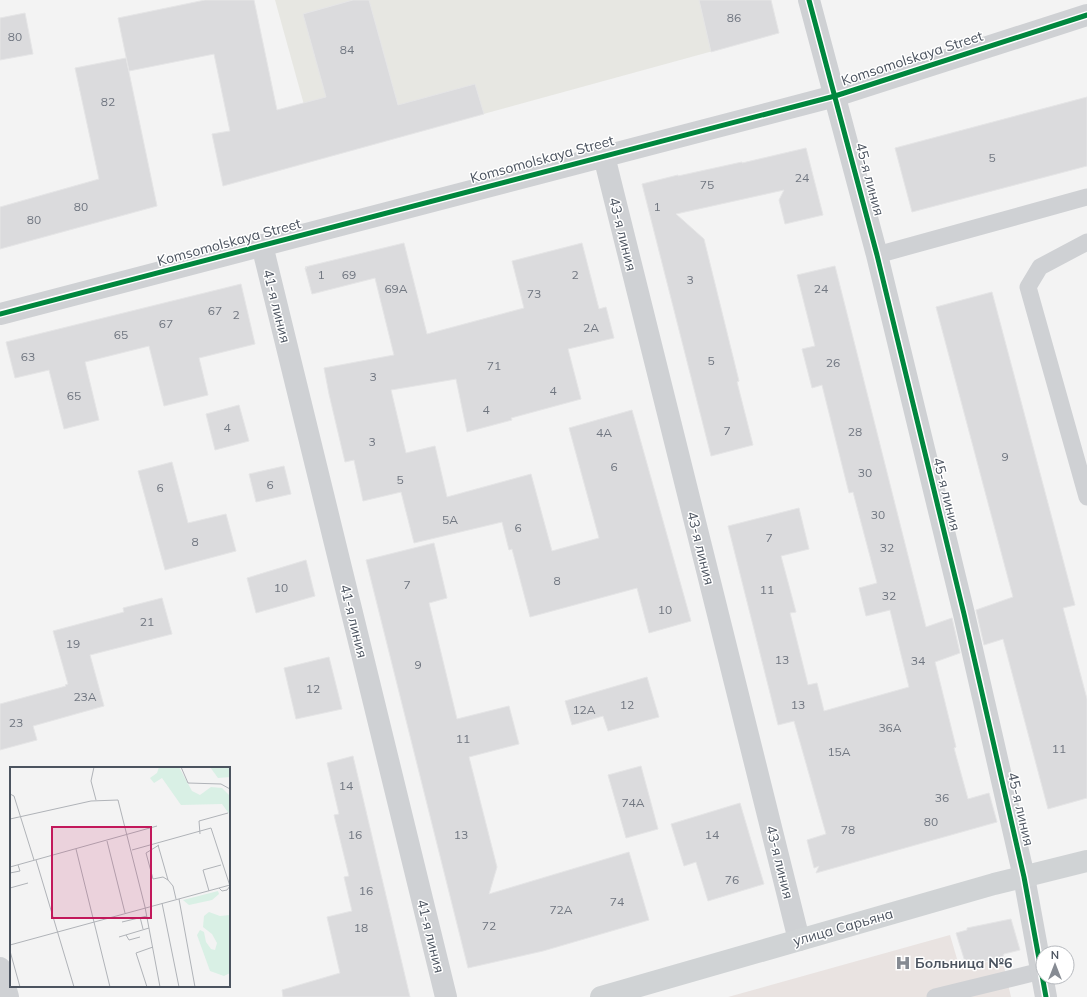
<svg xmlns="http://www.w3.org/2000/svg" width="1087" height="997" font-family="Mulish,sans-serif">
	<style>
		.commercial { fill: #e7e7e2 }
		.medical { fill: #e9e3e1 }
		.building { fill: #dbdbdd; stroke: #e5e5e6 }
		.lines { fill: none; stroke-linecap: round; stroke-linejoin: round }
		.service { stroke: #cfd1d4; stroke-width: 17 }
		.minor { stroke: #cfd1d4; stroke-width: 22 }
		.secondary { stroke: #d0d3d5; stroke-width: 22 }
		.cycleway-casing { stroke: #fff; stroke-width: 8 }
		.cycleway { stroke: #00873e; stroke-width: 5 }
		.labels { text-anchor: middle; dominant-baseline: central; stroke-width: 3; stroke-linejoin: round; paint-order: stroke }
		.number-label { font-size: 12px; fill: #707680 }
		.street-label { font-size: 14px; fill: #4b535f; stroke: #fff }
		.poi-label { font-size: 14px; font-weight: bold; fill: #4b535f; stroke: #fff; text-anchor: start }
		.inset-road { fill: none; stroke: #b0b3b8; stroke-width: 1 }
		.view { fill: #c2185b; fill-opacity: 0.15; stroke: #c2185b; stroke-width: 2 }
		.inset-edge { fill: none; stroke: #4b535f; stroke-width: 2 }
	</style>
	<rect width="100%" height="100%" fill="#f3f3f3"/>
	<!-- commercial -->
	<path class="commercial" d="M275,0H771L779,33L319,159Z"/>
	<!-- medical -->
	<path class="medical" d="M950,935L960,969L1002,958L1011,997H728Z"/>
	<!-- building -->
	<path class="building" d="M205,0H254L277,110L326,97L303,14L353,0H369L398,105L475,84L484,114L223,186L212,134L230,131L214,54L129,71L118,18Z
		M699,0H771L779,33L711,52Z
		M25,13L33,54L0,60V18Z
		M126,58L157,206L0,249V207L99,179L75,68Z
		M1087,97V166L912,212L895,148Z
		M806,148L823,215L785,224L779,200L784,190L676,214L704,239L739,381L737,382L753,445L711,456L642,184L678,175V176L742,162V163Z
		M404,243L427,334L524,308L512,261L582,243L599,309L606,307L614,338L568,349L581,399L511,418L512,420L467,432L456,379L391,390L406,453L435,446L447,497L531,474L552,551L599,538L569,428L632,410L691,621L649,633L637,588L530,617L512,549L509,550L502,522L414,543L401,492L363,501L354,460L345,462L329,394L324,368L394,355L375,278L312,294L305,268H307L305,267Z
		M835,266L926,627L952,618L960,653L935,662L956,747L954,748L968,799L989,793L997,822L816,873L819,866L814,868L807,840L826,834L794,721L778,725L728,526L799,508L809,549L781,556L796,612L790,613L808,685L817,683L824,711L909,687L890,610L866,616L859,588L877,583L853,492L849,493L822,385L812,388L802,349L815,346L797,275Z
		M241,284L255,344L199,358L208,395L164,406L149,346L85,362L99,420L64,429L49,370L15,378L6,342Z
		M992,292L1075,605L1063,608L1087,699V798L1048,809L1003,639L984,645L976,610L1013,597L936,307Z
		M239,405L249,441L215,450L206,414Z
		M172,462L188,523L226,514L236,551L165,570L138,471Z
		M284,466L291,494L256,502L249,474Z
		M434,543L447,598L429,603L457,719L509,706L519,744L469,757L497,867L489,894L629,852L649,920L543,951L468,968L366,560Z
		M306,560L315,596L256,613L247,578Z
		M162,598L172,634L90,655L104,706L33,726L37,740L0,750V704L66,686L65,685L68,684L53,631L124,612L123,608Z
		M329,657L342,709L296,719L284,668Z
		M647,677L659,717L608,731L603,716L572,725L565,701Z
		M353,756L410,997H283L282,990L340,973L327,917L352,911L344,877L349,876L334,815L339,814L327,763Z
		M641,766L658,829L626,838L608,775Z
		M740,803L764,884L708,901L696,862L684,866L671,824Z
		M1011,919L1020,950L1004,954L1002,958L966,965L956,933L967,930V928Z"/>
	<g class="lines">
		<!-- service -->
		<path class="service" d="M1087,242L1040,267L1028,287L1087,497
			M877,255L1087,197
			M935,997L1041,971"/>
		<!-- minor -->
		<path class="minor" d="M809,0L877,255L964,614L1024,877L1046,997
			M604,156L799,940
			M262,245L446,997
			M0,314L835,96L1087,15
			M0,968L8,997"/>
		<!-- secondary -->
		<path class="secondary" d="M601,997L994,884L1087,861"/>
		<!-- cycleway casing -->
		<g class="cycleway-casing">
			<path id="cycleway" d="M809,0L877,255L964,614L1024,877L1046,997
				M0,314L835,96L1087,15"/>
		</g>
		<!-- cycleway -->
		<use href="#cycleway" class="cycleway"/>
	</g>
	<!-- icons -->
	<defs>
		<g id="hospital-bare" transform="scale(1.2)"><path d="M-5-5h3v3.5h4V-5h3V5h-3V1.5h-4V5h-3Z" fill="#868b93" stroke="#fff" stroke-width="2.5" paint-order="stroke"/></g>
	</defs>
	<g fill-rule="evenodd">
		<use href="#hospital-bare" x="903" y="963"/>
	</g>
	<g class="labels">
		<!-- number labels -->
		<g class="number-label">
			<text x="734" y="17">86</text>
			<text x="15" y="36">80</text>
			<text x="347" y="49">84</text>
			<text x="108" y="101">82</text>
			<text x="992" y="157">5</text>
			<text x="802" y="177">24</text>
			<text x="707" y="184">75</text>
			<text x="81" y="206">80</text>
			<text x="657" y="206">1</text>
			<text x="34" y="219">80</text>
			<text x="321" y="274">1</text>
			<text x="349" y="274">69</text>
			<text x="575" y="274">2</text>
			<text x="690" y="279">3</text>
			<text x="396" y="288">69А</text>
			<text x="821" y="288">24</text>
			<text x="534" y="293">73</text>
			<text x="215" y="310">67</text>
			<text x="236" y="314">2</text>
			<text x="166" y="323">67</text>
			<text x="591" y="327">2А</text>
			<text x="121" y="334">65</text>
			<text x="28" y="356">63</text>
			<text x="711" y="360">5</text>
			<text x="833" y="362">26</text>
			<text x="494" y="365">71</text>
			<text x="373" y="376">3</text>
			<text x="553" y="390">4</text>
			<text x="74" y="395">65</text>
			<text x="486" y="409">4</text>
			<text x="227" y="427">4</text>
			<text x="727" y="430">7</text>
			<text x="855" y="431">28</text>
			<text x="604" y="432">4А</text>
			<text x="372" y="441">3</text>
			<text x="1005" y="456">9</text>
			<text x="614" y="466">6</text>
			<text x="865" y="472">30</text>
			<text x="400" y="479">5</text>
			<text x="270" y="484">6</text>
			<text x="160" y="487">6</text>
			<text x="878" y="514">30</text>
			<text x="450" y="519">5А</text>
			<text x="518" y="527">6</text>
			<text x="769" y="537">7</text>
			<text x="195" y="541">8</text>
			<text x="887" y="547">32</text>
			<text x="557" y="580">8</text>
			<text x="407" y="584">7</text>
			<text x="281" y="587">10</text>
			<text x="767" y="589">11</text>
			<text x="889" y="595">32</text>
			<text x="665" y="609">10</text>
			<text x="147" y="621">21</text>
			<text x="73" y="643">19</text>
			<text x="782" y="659">13</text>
			<text x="918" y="660">34</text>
			<text x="418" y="664">9</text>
			<text x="313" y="688">12</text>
			<text x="85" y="696">23А</text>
			<text x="627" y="704">12</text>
			<text x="798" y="704">13</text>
			<text x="584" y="709">12А</text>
			<text x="16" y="722">23</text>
			<text x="890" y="727">36А</text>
			<text x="463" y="738">11</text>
			<text x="1059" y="748">11</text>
			<text x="839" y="751">15А</text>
			<text x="346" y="785">14</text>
			<text x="942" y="797">36</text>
			<text x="633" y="802">74А</text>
			<text x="931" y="821">80</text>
			<text x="848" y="829">78</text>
			<text x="355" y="834">16</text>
			<text x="461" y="834">13</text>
			<text x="712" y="834">14</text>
			<text x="732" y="879">76</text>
			<text x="366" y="890">16</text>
			<text x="617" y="901">74</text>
			<text x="561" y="909">72А</text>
			<text x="489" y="925">72</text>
			<text x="361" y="927">18</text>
		</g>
		<!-- street labels -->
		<g class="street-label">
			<text transform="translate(912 58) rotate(-18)">Komsomolskaya Street</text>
			<text transform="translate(542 159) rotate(-15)">Komsomolskaya Street</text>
			<text transform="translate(870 179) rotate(75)">45-я линия</text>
			<text transform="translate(623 234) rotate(76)">43-я линия</text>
			<text transform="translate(229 242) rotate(-15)">Komsomolskaya Street</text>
			<text transform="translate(277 306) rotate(76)">41-я линия</text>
			<text transform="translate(947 494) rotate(76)">45-я линия</text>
			<text transform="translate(701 548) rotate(76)">43-я линия</text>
			<text transform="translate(354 621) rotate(76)">41-я линия</text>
			<text transform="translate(1021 809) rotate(77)">45-я линия</text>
			<text transform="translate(780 862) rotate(76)">43-я линия</text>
			<text transform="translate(843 927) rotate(-16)">улица Сарьяна</text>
			<text transform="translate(431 936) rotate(76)">41-я линия</text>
		</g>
		<!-- poi labels -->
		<g class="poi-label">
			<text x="915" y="963">Больница №6</text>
		</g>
	</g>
	<!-- overview -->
	<g transform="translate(10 767)">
		<rect width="220" height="220" fill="#f3f3f3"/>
		<path d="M208,124L209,127L202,133L179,138L173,133Z" fill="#d9f0e5"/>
		<path d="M149,0H169L182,24L190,28L201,20L212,21L220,29V48L212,37L171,38L152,11L144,16L140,11L147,6ZM200,0L220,1V10L208,11ZM199,145L210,149L220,148V206L214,209L200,204L187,168L190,163L194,165L196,175L201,182L205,183L207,176L202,167L193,160L194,149Z" fill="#d9f0e5"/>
		<path class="inset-road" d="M84,0L81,14L86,33M171,0L178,16L211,17L220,22M0,27L4,29L24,93M0,52L81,34L108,33L135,140L150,220M190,67L189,54L218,46M97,74L115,146M148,78L158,113L163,119L166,132M149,78L136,86L143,112L153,110L158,113M66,82L100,220M122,83L201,61L220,119L217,123L212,124L209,121M26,93L64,220M0,100L147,59M0,106L10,104L8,98M0,121L18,116M199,124L193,103L211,98M169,132L185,220M152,136L169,220M130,150L133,162M112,155L137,149M116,168L119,173L130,170M109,170L139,161M0,178L220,118M0,184L10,220M137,220L126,186L143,180"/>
		<path class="view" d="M42,60H141V151H42Z"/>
		<rect width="220" height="220" class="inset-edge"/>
	</g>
	<!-- north arrow -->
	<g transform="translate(1055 965)"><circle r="19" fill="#ffffff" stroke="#b7babf"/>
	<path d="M0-3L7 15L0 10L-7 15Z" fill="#868b93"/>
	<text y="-6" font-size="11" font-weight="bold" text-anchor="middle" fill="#4b535f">N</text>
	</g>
</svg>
